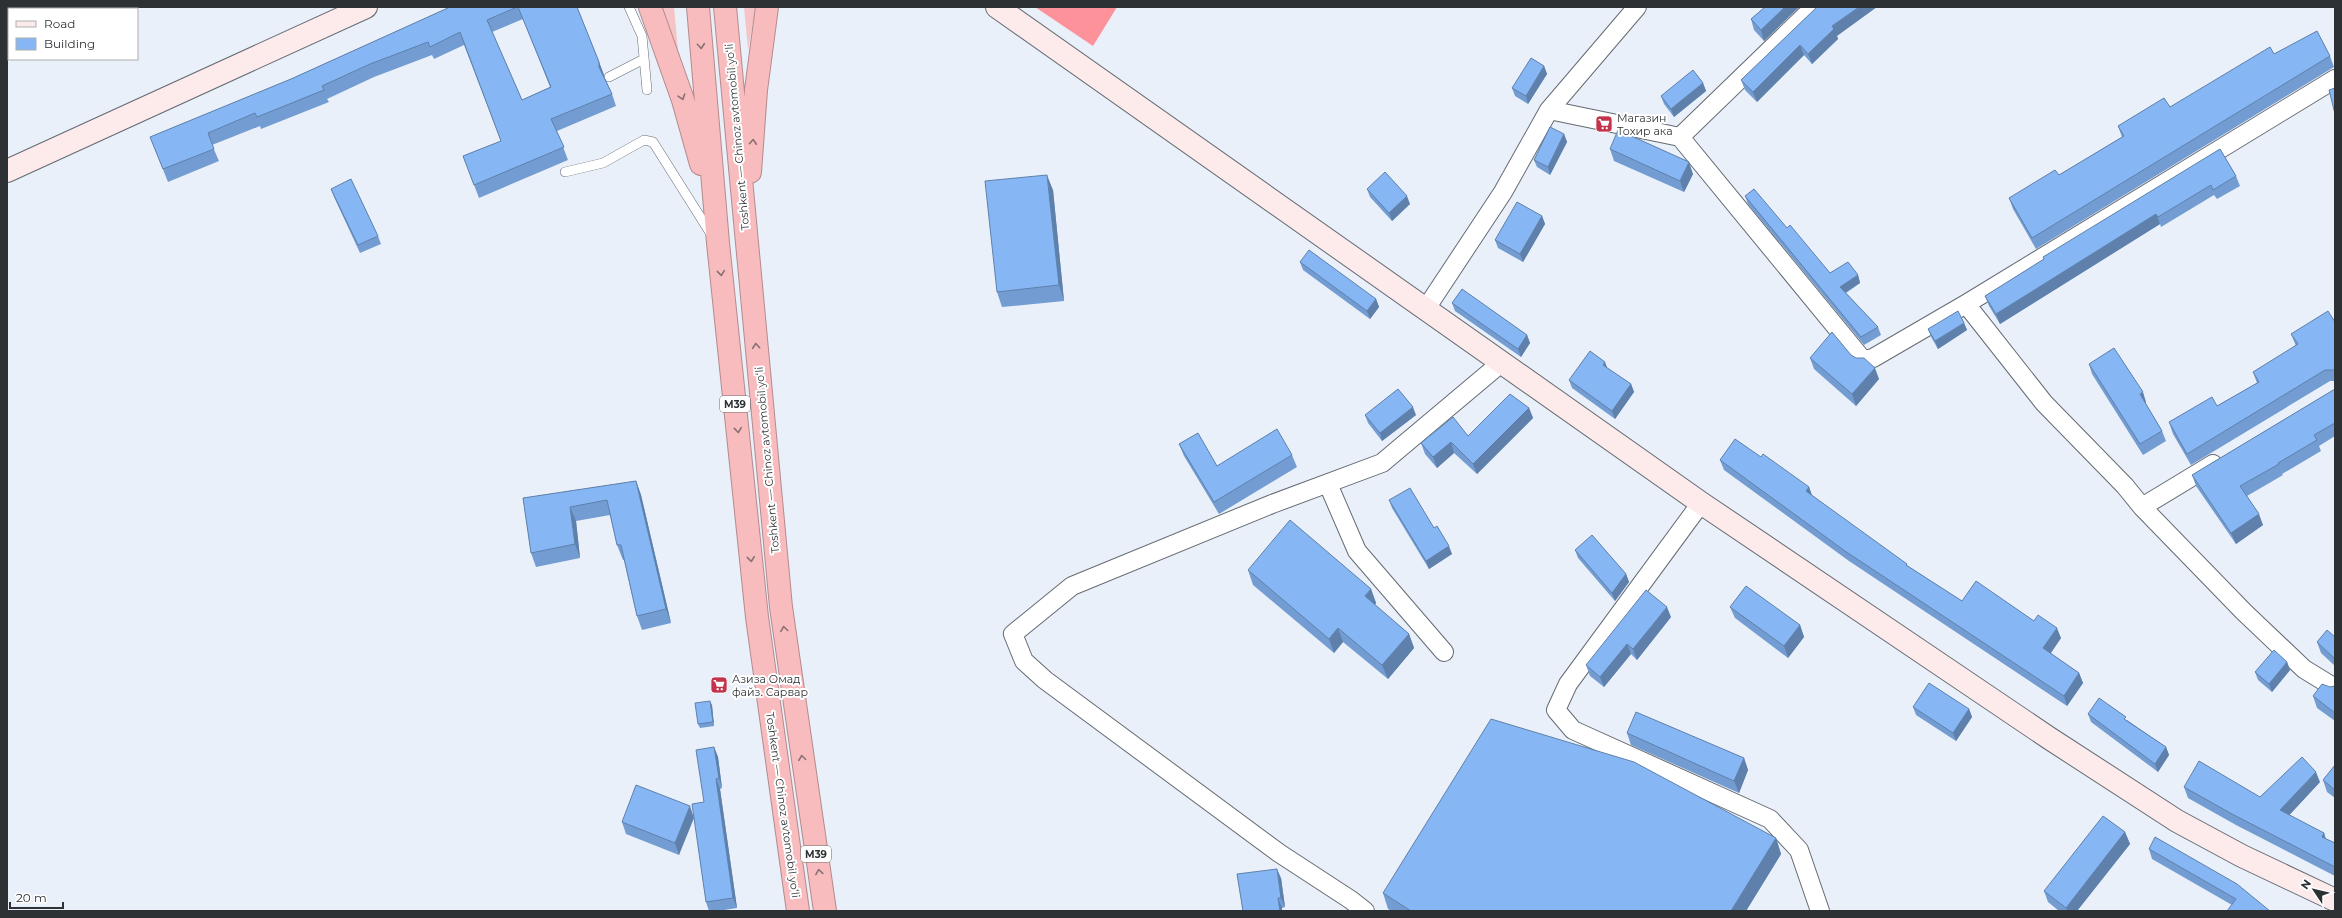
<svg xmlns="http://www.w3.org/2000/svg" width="2342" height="918" font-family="Montserrat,sans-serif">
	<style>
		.green { fill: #f6c4c6 }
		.forest { fill: #fd929a }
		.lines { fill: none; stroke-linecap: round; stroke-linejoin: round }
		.lane-casing { stroke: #656b72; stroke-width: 10 }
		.street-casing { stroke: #656b72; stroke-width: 20 }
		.secondary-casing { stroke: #656b72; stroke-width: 24 }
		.highway-casing { stroke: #b28b8e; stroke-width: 24 }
		.lane { stroke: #fff; stroke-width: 9 }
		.street { stroke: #fff; stroke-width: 18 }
		.secondary { stroke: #fdebec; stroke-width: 22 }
		.highway { stroke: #f9bcbe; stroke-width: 22 }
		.wall { fill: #739dd2; fill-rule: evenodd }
		.shaded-wall { fill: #5e80ab }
		.building { fill: #86b7f4; stroke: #5e80ab }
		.oneway { stroke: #897072 }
		.labels { text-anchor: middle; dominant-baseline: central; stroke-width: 4; stroke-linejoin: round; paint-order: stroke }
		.shield { fill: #fff; stroke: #6d6f71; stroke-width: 1 }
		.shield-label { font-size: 10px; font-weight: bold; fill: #2e3134 }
		.poi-label { font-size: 11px; fill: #2e3134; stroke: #fff; text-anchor: start }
		.street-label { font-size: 11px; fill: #2e3134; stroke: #fff }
	</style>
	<rect width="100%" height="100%" fill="#eaf0f9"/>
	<!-- green -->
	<path class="green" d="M658,7H674L681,82Z
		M744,7H756L748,50Z"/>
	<!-- forest -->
	<path class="forest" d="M1035,7H1117L1093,46Z"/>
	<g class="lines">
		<!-- lane casing -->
		<g class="lane-casing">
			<path id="lane" d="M629,7L642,36L647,90
				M609,77L644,59
				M565,172L603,163L644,140L653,142L711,234"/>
		</g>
		<!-- street casing -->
		<g class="street-casing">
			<path id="street" d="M1549,110L1680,137L1806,15L1817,7
				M1680,137L1863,360L1873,358L1966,304L2335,79
				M1966,304L2044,403L2125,486L2142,507L2244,612L2304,669L2335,688
				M1425,310L1503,192L1549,110L1637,7
				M1328,484L1357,551L1444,652
				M1701,503L1568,684L1556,710L1573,730L1770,819L1799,850L1820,911
				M2142,507L2213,464
				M1365,911L1351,900L1279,853L1045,680L1024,661L1013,634L1072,586L1272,504L1382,463L1501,363"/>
		</g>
		<!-- secondary casing -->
		<g class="secondary-casing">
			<path id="secondary" d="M997,7L1701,503L2049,738L2177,821L2242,856L2335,900
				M7,171L366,7"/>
		</g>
		<!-- highway casing -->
		<g class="highway-casing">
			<path id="highway" d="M650,7L683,100L701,164
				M698,7L718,243L757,617L798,911
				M725,7L781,607L825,911
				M750,172L756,90L767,7"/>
		</g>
		<!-- lane -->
		<use href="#lane" class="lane"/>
		<!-- street -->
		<use href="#street" class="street"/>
		<!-- secondary -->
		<use href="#secondary" class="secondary"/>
		<!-- highway -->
		<use href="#highway" class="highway"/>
	</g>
	<!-- wall -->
	<path class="wall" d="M450,7H577L599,62L604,75V76L612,94L616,106L557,131L568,160L479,198L463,156L501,141L464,45L434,59L432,55L374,77L327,99L329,102L261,129L260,126L212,145L219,161L168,182L150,137L291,79ZM523,19L550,87L522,100L492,32Z
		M1765,7H1799L1764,41L1754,30L1751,19Z
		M1817,7L1837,36L1838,39L1812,64L1804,55L1757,102L1745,90L1741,80Z
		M2274,54L2330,56L2334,67L2036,249L2013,209L2009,198L2059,175L2122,137L2118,126L2170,107Z
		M1544,66L1547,74L1528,104L1515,96L1512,88Z
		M1703,83L1706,91L1674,117L1664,104L1661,96Z
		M1564,134L1567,142L1550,175L1537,167L1534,160Z
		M1610,149L1693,174L1684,192L1614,161Z
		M2220,149L2236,176L2240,186L2217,199L2214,195L2161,227L2160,224L2000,324L1989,306L1985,296L2044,259Z
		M331,189L378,236L381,244L360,253L334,197Z
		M1367,189L1410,204L1392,221L1370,197Z
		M1053,190L1064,301L1002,307L997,292Z
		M1745,196L1787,228L1830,273L1858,275L1860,283L1846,293L1878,327L1881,335L1864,345L1748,204Z
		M1542,216L1545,224L1523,262L1498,248L1495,240Z
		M1300,262L1376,299L1379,307L1370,319L1303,270Z
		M1452,303L1527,335L1530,343L1521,357L1455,311Z
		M2335,322V381H2330L2191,465L2173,434L2169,422L2217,406L2257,383L2253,372L2296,346L2291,334Z
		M1964,323L1967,330L1938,349L1931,337L1928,329Z
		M1851,355L1879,379L1856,406L1814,369L1810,358Z
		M2089,364L2146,402L2145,403L2162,431L2166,441L2143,455L2092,374Z
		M1607,368L1631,384L1634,392L1615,419L1572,388L1569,380Z
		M2335,389V436L2319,446L2321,451L2282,474L2283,475L2247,496L2263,525L2236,544L2196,486L2192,475Z
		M1529,408L1533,418L1477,474L1454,453L1437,468L1425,454L1421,443L1468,436Z
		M1365,415H1416L1382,441L1368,423Z
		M1179,444L1217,466L1292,455L1297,467L1219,514L1184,456Z
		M1761,457L1809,487L1812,496L1908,566L1962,601L2061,638L2050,653L2079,673L2083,683L2067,706L1849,561L1724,470L1720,460Z
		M636,481L641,495L671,623L642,630L637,616L624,560H623L617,545L610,515L576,521L580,558L536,567L531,553L523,498Z
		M1389,500L1434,528L1452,554L1429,569L1392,508Z
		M1575,550L1626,574L1629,582L1615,601L1578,558Z
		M1248,570L1371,589L1376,603L1375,605L1409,634L1414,648L1388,679L1343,642L1334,653L1253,585Z
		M1730,607L1800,625L1804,637L1788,658L1735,618Z
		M1671,617L1637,660L1631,654L1604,687L1590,676L1586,665Z
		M2335,637V668V666L2321,653L2317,642Z
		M2287,662L2290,670L2272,692L2258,680L2255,672Z
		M2335,686V721L2317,708L2313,696L2330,687Z
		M712,705L714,726L700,728L698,724Z
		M1913,707L1969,709L1972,717L1956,741L1916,715Z
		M2088,714L2127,720L2166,747L2169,755L2158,772L2091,722Z
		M1627,733L1744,758L1748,770L1739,793L1631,745Z
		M714,747L718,757L722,788L720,789L737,908L718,911H709L706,902Z
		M2335,765V798L2327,792L2323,780Z
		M2320,782L2289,815L2324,833L2326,839L2335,843V876L2236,825L2188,798L2184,787L2260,797Z
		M690,806L679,855L626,834L622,822Z
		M2125,832L2130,844L2077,911H2059L2048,902L2044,891Z
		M1776,838L1781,854L1746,911H1392L1388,909L1383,893Z
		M2149,849L2270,911L2232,905L2152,859Z
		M1281,878L1285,907L1282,908V911H1243Z"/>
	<!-- shaded-wall -->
	<path class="shaded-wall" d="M1785,7H1799L1764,41L1761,30Z
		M1859,7H1877L1837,36L1838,39L1812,64L1808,54L1832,26Z
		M1800,45L1804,55L1757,102L1753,92Z
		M599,62L604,75V79L599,67Z
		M1544,66L1547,74L1528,104L1526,96Z
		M1703,83L1706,91L1674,117L1671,109Z
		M1564,134L1567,142L1550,175L1548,167Z
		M1689,162L1693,174L1684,192L1680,181Z
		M1047,175L1053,190L1064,301L1059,285Z
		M1407,196L1410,204L1392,221L1389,213Z
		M2156,214L2160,224L2000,324L1996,314Z
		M1542,216L1545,224L1523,262L1520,254Z
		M1858,275L1860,283L1843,294L1840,287Z
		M1376,299L1379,307L1370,319L1367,311Z
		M1964,323L1967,330L1938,349L1935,341Z
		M1527,335L1530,343L1521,357L1518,349Z
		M1605,362L1608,370L1603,365Z
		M1875,368L1879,379L1856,406L1852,394Z
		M1631,384L1634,392L1615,419L1612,411Z
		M2143,392L2146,402L2144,404L2140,394Z
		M1413,407L1416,415L1382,441L1380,433Z
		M1529,408L1533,418L1477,474L1473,464Z
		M1451,442L1454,453L1437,468L1433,457Z
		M636,481L641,495L671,623L666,609Z
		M1809,487L1813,498L1806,491Z
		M570,507L576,521L580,558L575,544Z
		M2259,514L2263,525L2236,544L2231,533Z
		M1449,546L1452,554L1429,569L1426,561Z
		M1626,574L1629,582L1615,601L1612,593Z
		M1371,589L1376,603L1370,611L1365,596Z
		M1667,607L1671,617L1637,660L1633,649Z
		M1800,625L1804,637L1788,658L1784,646Z
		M1338,628L1343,642L1334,653L1329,639Z
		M2057,628L2061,638L2047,659L2043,648Z
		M1409,634L1414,648L1388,679L1382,665Z
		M1627,644L1631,654L1604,687L1600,677Z
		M2287,662L2290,670L2272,692L2269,684Z
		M2079,673L2083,683L2067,706L2064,696Z
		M710,701L712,705L714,726L713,722Z
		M1969,709L1972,717L1956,741L1953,733Z
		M714,747L718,757L722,788L719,778Z
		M2166,747L2169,755L2158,772L2155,764Z
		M1744,758L1748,770L1739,793L1734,781Z
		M2316,772L2320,782L2284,821L2280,810Z
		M716,779L720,789L737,908L733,898Z
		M690,806L694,818L679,855L675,843Z
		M2125,832L2130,844L2077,911H2068L2066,908Z
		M2324,833L2327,844L2322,837Z
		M1776,838L1781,854L1746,911H1731Z
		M1277,869L1281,878L1285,907L1281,898Z
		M1278,898L1282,908V911H1280Z"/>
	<!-- building -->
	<path class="building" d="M450,7H517L487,20L522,100L551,87L518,7H577L599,62V67L612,94L551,119L564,147L474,185L463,156L501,141L460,32L430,47L428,42L370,64L322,86L324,90L257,117L255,113L208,133L214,149L163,169L150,137L291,79Z
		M1765,7H1785L1761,30L1751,19Z
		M1817,7H1859L1832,26L1834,29L1808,54L1800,45L1753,92L1741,80Z
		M2317,31L2330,56L2032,238L2009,198L2055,170L2059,175L2124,136L2118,126L2164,98L2170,107L2270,47L2274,54Z
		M1531,58L1544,66L1526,96L1512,88Z
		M1693,70L1703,83L1671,109L1661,96Z
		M2335,88V114L2329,90Z
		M1550,127L1564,134L1548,167L1534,160Z
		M1618,130L1689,162L1680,181L1610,149Z
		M2220,149L2236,176L2213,190L2211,185L2158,217L2156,214L1996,314L1985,296L2044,259L2043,257Z
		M1385,172L1407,196L1389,213L1367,189Z
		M1047,175L1059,285L997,292L985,181Z
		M351,179L378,236L358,245L331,189Z
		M1754,189L1787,228L1790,225L1830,273L1848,262L1858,275L1840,287L1878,327L1861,337L1745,196Z
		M1517,202L1542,216L1520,254L1495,240Z
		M1309,250L1376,299L1367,311L1300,262Z
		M1462,289L1527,335L1518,349L1452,303Z
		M1958,311L1964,323L1935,341L1928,329Z
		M2328,311L2335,322V370H2325L2187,454L2169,422L2212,397L2217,406L2259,382L2253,372L2298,344L2291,334Z
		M1832,332L1851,355L1856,358H1864L1875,368L1852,394L1810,358Z
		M2114,348L2143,392L2140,394L2162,431L2140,444L2089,364Z
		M1590,351L1605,362L1603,365L1631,384L1612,411L1569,380Z
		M1398,389L1413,407L1380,433L1365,415Z
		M2335,389V423L2314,435L2317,440L2278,463L2279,464L2240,486L2259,514L2231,533L2192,475Z
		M1510,394L1529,408L1473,464L1451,442L1433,457L1421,443L1453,417L1468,436Z
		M1277,429L1292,455L1214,502L1179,444L1198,433L1217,466Z
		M1735,439L1761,457L1763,454L1809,487L1806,491L1907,564L1906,565L1962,601L1976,581L2034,621L2038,615L2057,628L2043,648L2079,673L2064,696L1845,551L1720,460Z
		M636,481L666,609L637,616L621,545H617L607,500L570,507L575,544L531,553L523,498Z
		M1410,488L1434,528L1437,526L1449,546L1426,561L1389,500Z
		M1290,520L1371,589L1365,596L1409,634L1382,665L1338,628L1329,639L1248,570Z
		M1592,535L1626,574L1612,593L1575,550Z
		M1746,586L1800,625L1784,646L1730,607Z
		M1646,590L1667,607L1633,649L1627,644L1600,677L1586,665Z
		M2327,630L2335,637V659L2317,642Z
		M2274,650L2287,662L2269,684L2255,672Z
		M1929,683L1969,709L1953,733L1913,707Z
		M2322,684L2330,687L2335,686V713L2313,696Z
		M2099,698L2126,717L2124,719L2166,747L2155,764L2088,714Z
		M710,701L713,722L698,724L695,703Z
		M1636,712L1744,758L1734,781L1627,733Z
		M1491,719L1634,762L1776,838L1731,911H1411L1383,893Z
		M714,747L719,778L716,779L733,898L706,902L692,804L704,802L696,750Z
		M2302,757L2316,772L2280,810L2324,833L2322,837L2335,843V867L2232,814L2184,787L2199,761L2260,797Z
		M2335,765V790L2323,780Z
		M636,785L690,806L675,843L622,822Z
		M2103,816L2125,832L2066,908L2044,891Z
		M2155,837L2237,884L2270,911H2227L2236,899L2149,849Z
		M1277,869L1281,898H1278L1280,911H1243L1237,874Z"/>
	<!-- one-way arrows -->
	<defs><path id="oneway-chevron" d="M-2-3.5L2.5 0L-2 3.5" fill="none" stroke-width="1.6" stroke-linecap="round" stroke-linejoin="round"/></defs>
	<g class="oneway">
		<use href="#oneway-chevron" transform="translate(701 46) rotate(85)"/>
		<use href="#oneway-chevron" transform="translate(682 97) rotate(72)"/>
		<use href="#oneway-chevron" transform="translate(753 142) rotate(-86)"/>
		<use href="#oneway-chevron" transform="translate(721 273) rotate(84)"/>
		<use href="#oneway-chevron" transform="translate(756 346) rotate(-95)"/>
		<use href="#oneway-chevron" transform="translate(738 430) rotate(84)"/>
		<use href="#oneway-chevron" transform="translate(751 559) rotate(84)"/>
		<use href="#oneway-chevron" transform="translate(784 629) rotate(-98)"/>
		<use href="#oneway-chevron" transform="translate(802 758) rotate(-98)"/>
		<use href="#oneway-chevron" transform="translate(819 872) rotate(-99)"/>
	</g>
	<!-- icons -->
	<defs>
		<g id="supermarket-square" transform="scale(0.9)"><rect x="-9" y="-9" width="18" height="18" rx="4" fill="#c3334c" stroke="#fff"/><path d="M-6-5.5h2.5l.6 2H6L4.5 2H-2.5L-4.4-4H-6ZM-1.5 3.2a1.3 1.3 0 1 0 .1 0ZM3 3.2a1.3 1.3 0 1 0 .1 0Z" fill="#fff"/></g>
	</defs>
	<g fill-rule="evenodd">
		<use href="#supermarket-square" x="1604" y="124"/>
		<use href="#supermarket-square" x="719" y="685"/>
	</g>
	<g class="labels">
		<!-- shield labels -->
		<g class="shield">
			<rect x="720" y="396" width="30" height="16" rx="3"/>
			<rect x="801" y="846" width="30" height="16" rx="3"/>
		</g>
		<g class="shield-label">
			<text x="735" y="404">M39</text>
			<text x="816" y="854">M39</text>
		</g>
		<!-- poi labels -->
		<g class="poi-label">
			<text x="1617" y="118">Магазин<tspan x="1617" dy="13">Тохир ака</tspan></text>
			<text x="732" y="679">Азиза Омад<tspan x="732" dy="13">файз. Сарвар</tspan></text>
		</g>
		<!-- street labels -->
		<g class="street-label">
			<text transform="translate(737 137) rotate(-95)">Toshkent — Chinoz avtomobil yoʻli</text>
			<text transform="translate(767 460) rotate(-95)">Toshkent — Chinoz avtomobil yoʻli</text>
			<text transform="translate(783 805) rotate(82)">Toshkent — Chinoz avtomobil yoʻli</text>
		</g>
	</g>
	<!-- border -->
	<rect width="2342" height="918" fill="none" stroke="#2e3134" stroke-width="16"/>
	<!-- legend -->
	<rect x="8" y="8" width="130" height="52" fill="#ffffff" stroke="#abadae"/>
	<rect x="16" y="21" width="20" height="6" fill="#fdebec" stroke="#abadae"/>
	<text x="44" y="28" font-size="12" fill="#2e3134">Road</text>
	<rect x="16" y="38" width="20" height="12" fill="#86b7f4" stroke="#abadae"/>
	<text x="44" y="48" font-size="12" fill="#2e3134">Building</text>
	<!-- north arrow -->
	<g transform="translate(2314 890) rotate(305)" stroke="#ffffff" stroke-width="3" paint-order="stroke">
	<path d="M0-3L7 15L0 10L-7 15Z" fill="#2e3134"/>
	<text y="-6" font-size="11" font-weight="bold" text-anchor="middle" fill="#2e3134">N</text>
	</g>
	<!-- scale -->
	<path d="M10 902v6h53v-6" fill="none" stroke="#2e3134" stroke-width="2"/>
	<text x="16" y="902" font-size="12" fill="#2e3134" stroke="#ffffff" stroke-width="3" paint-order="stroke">20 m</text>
</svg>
